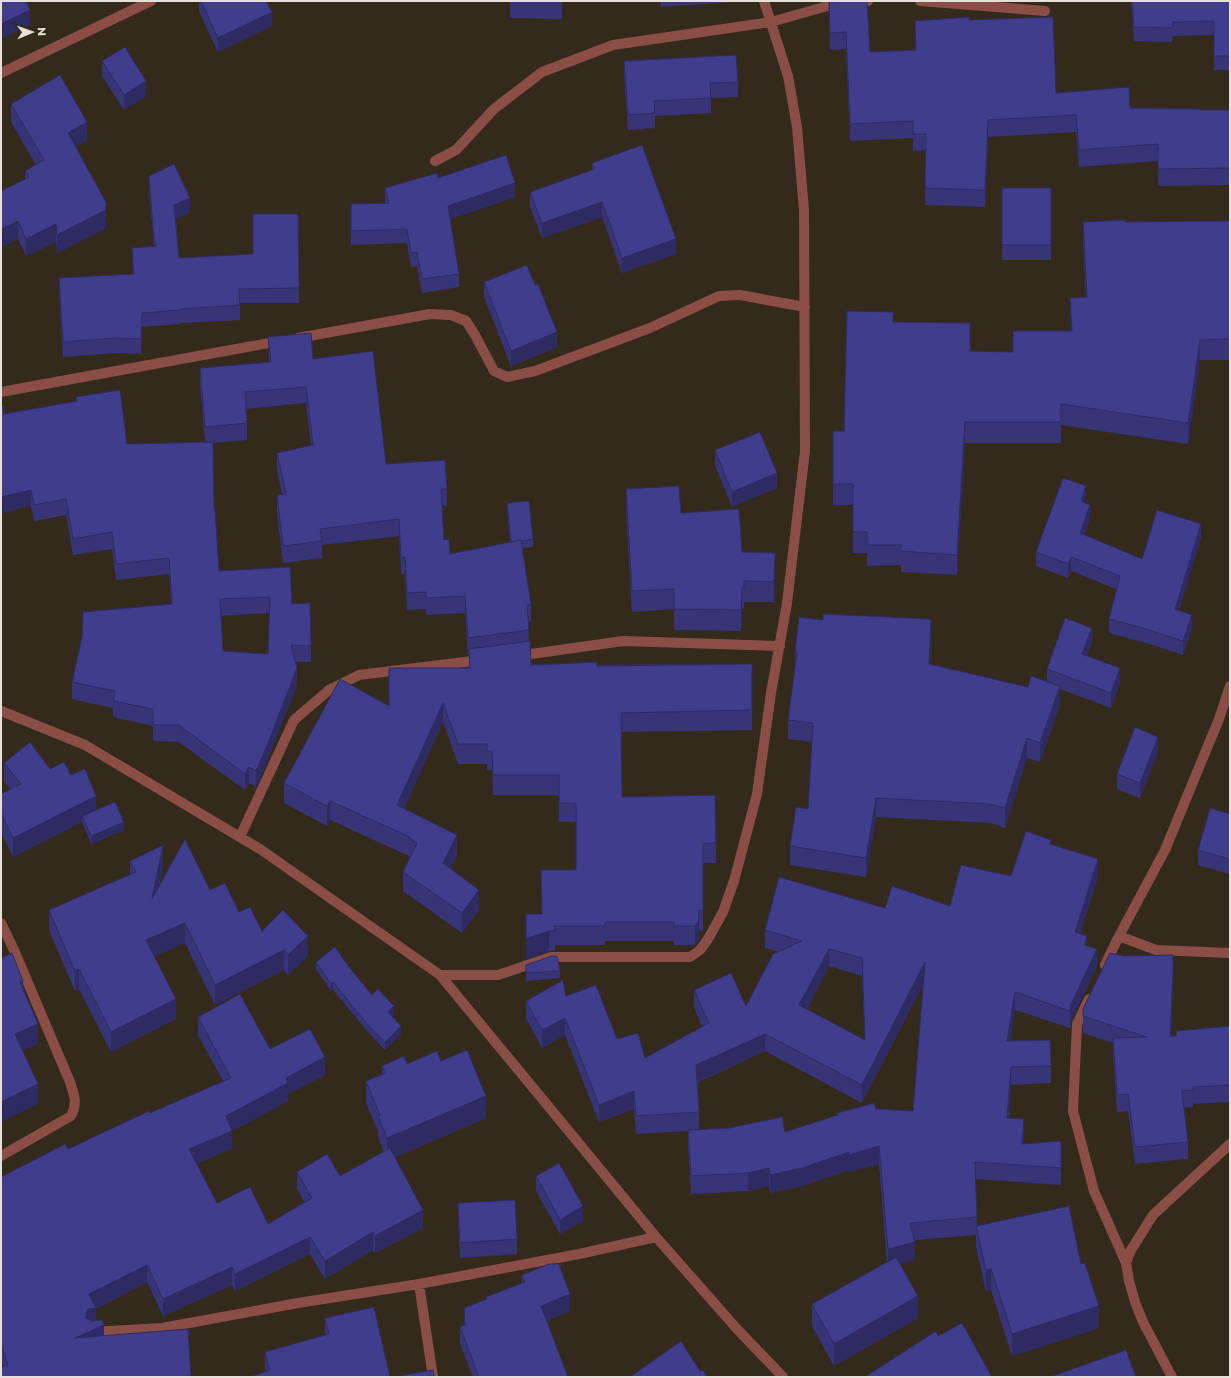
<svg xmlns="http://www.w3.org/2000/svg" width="1231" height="1378" font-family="Montserrat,sans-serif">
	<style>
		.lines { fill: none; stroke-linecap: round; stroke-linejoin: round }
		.minor { stroke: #8b4e46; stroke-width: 10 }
		.wall { fill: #373478; fill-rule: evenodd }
		.shaded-wall { fill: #2d2b62 }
		.building { fill: #403d8c; stroke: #2d2b62; fill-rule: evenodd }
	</style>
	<rect width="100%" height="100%" fill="#342a1c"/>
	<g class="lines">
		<!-- minor -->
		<path class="minor" d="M920,1L1045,11
			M1,73L151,1
			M435,161L456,150L494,109L542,72L613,45L771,22L831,5L868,1
			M298,338L430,314L451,315L466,321L475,335L494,371L507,377L535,371L650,328L719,296L740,295L805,307
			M1,392L280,341
			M517,656L623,641L780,646
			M1,711L85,745L260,849L440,975L656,1237L738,1330L783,1377
			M240,837L294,720L329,690L359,675L481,660
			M1,923L14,950L70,1082C74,1095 78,1103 71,1116L1,1156
			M1119,936L1156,950L1230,953
			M1105,965L1119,936L1165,850L1219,719L1230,686
			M440,975H498L551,957H690L700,950L708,939L723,912L734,881L757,794L771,693L787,603L805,451L804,210L797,127L788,76L764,1
			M1089,999L1077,1024L1073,1111L1094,1191L1126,1263
			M419,1284L433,1377
			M92,1332L162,1328L298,1303L419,1284L579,1254L656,1237
			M1172,1377L1143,1322L1135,1302L1129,1281L1126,1263L1131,1250L1153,1215L1230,1144"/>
	</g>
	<!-- wall -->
	<path class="wall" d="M199,1H266L272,26L218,52L199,11Z
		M510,1H562V19L510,18Z
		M661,1H734V2L661,7Z
		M1131,1H1230V70H1214V35L1173,36L1172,42L1134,41Z
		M829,2L870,52L915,50V21L969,20L1056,93L1130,108L1200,110H1230V185L1158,186V161L1079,167L1076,132L988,137L985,207L925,205L926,150L913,151V138L850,141L846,49L830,50L829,19Z
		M102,61L146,96L124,110L102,76Z
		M624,61L738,82V97L711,98V113L655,116V128L628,130L624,76Z
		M11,104L87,140L76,146L106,228L57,253L56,242L26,256L18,239L1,247L25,179V171L36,165L11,122Z
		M592,163L676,254L622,273L602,217L542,238L530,207V192L592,170Z
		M149,176L190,212L176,219L179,258L253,254L298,214L299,303H240V320L181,323V324L142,327L141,354L117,353L63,357L59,293V278L133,274L132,263V248L154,246L149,191Z
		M438,178L515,197L450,219L459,274V287L422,293L417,266L411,267L407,243L351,245V204L385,203V188Z
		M1002,188H1051V260H1002Z
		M1230,221V360H1200L1188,444L1061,425V443H965L957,575L901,572V565L867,566V553H853V505H833V431H844L893,322L970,351L1013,352L1071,331L1070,298L1086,297L1083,243V222Z
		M484,282L557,347L511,366L484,297Z
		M268,337L313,359L386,464L447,489V506H442L444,540L450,554L510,542L507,510V503L533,539V547L522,548L531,604V621H528L529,641L531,665L752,664V730L621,732L622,797L716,843V863H703V931L699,930V940L695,945H674V941H605V945H555V950L549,951L526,959L541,914L576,870V822H559V795H493L492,770H487V764H458L443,722L404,809L457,855L450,868L479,910L462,933L403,891V872L409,858V856L330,820L327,826L284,803V783L389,706L469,668V655H468L465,613L426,615V609L407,610L405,574H401L399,536L322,545V558L283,563L277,512V495L282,494L277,470V453L311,445L306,403L246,409L247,423V440L213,443L214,508L219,571L292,604L311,646V662H296L297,685L266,764L256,787L249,783L245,790L180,743V742L153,741V726L113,717V708L72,699V682L171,604L169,574L116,580L112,549L73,555L66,515L34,521L31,506L1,513V406L4,414L76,401V397L127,444L205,442L200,384V368L269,362ZM269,613L268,654L223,651L221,616Z
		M715,450L777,488L732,507L715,465Z
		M626,489L681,513L775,573L774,602H744V608L742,609L741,631L674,630V609L632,612L626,510Z
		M1086,500L1085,503L1090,519L1084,535L1142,559L1201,538L1179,610L1192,629L1183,655L1146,643L1109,633V619L1116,589L1071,571L1068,578L1036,566V552Z
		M931,638L930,664L1028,687L1047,681V669L1092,643L1087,656L1120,683L1111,708L1060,689V705L1040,762L1027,758L1005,828L990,823L876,817L866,877L790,865V846L808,809L812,742L788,739V720L795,667V651Z
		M1158,752L1140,798L1117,789V774Z
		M4,763L50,769L71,775L96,810L124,830L91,844L82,822L13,857L1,832V794L10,789L4,782Z
		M1230,814V874L1198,865V850Z
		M1051,844L1098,877L1080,934L1087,946L1097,966L1071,1021L1070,1028L1015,1010L1010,1041L1051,1066V1083L1011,1085L1009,1118L1024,1136L1023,1144L1061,1168V1185L975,1179L977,1225L1081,1264L1099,1328L1012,1356L991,1290L986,1292L976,1247V1235L915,1240V1260L900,1263L918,1318L834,1366L812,1326V1304L887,1262L879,1164L849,1172V1170L802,1186L770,1193L769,1186L748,1191L691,1194L688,1148V1131L636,1134L634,1109L599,1122L565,1035L542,1048L526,1018V1001L566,996L617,1039L645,1058L702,1027L694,1007V990L746,1006L778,952L765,948V930L885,908L950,906L1011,876ZM829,966L862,976L865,1040L807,1009ZM924,983L913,1111L876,1109L837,1113V1115L785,1132L699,1130V1112L698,1082L765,1051L862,1103Z
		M130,861L163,865L159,887L210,890L239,912L262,931L308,956L288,975L284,970L215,1005L185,943L154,956L176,1019L111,1052L79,989L75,991L49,930V910L130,874Z
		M316,962L349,967L372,995L394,1014L392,1016L401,1034L385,1050L368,1032L333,990L331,991L316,969Z
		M526,965L560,971V978L526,981Z
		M1173,987L1171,1036H1176L1230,1026V1102L1193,1104V1107H1184L1188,1142V1159L1135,1164L1128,1111L1117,1112L1113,1055V1043L1083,1033V1016Z
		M198,1017L325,1075L288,1094V1101L232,1131V1148L197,1164L217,1203L268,1224L305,1203L297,1189V1172L340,1176L384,1152L378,1137V1131L366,1103V1081L382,1075V1066L441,1061L486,1118L395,1157L423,1228L375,1253L373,1250L325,1279L310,1254L235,1291L232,1285L163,1316L147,1282L96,1309V1321L104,1336L188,1329L191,1377H1L3,1366L1,1361V1177L68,1149L150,1113L223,1081L198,1035Z
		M536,1176L583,1221L560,1234L536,1191Z
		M458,1203L517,1239V1254L460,1258L458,1218Z
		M522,1275L570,1311L546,1321L568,1377H473L460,1344V1327L464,1325V1308L486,1299V1297L522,1283Z
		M325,1318L390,1377L265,1372V1352L325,1335Z"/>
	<!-- shaded-wall -->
	<path class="shaded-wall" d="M30,10V25L1,39V24Z
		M272,12V26L218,52V38Z
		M146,81V96L124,110V95Z
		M988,120V137L985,207V190Z
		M87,122V140L68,151V133Z
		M515,183V197L448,220V206Z
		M190,198V212L174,220V205Z
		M602,202V217L542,238V223Z
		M106,210V228L57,253V235Z
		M18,221V239L1,247V229Z
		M56,224V242L26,256V239Z
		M676,239V254L622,273V258Z
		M142,313V327L141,354V339Z
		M557,332V347L511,366V351Z
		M1200,340V360L1188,444V423Z
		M965,422V443L957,575V555Z
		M777,473V488L732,507V492Z
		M1086,486V500L1081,515V501Z
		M31,490V506L1,513V497Z
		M1090,505V519L1080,548V533Z
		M1201,524V538L1175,623V609Z
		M775,553V573L774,602V582Z
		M1071,557V571L1068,578V564Z
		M742,588V609L741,631V610Z
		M1192,615V629L1183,655V641Z
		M931,619V638L929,683V664Z
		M1092,628V643L1082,669V654Z
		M297,668V685L266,764L256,787V771Z
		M1120,668V683L1111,708V693Z
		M1060,686V705L1040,762V743Z
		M443,703V722L397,825V805Z
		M1158,737V752L1140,798V783Z
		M1027,738V758L1005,828V808Z
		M249,767V783L245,790V774Z
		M96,796V815L82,816V822L13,857V838Z
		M876,798V817L866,877V858Z
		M330,801V820L327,826V806Z
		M124,822V830L91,844V836Z
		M457,835V855L443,882V863Z
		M163,845V865L152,919V899Z
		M1098,859V877L1075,950V932Z
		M479,890V910L462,933V913Z
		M699,920V940L695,945V926Z
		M185,923V943L146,960V940Z
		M549,931V951L526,959V939Z
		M308,936V956L288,975V955Z
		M1087,936V954L1084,945Z
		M829,949V966L799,1023V1005Z
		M1097,949V966L1071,1021L1070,1028V1011L1071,1004Z
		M284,950V970L215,1005V985Z
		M925,962V980L862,1103V1085Z
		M79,969V989L75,991V971Z
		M1173,971V987L1170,1053V1036Z
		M23,981V1001L20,982Z
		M333,982V990L331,991V984Z
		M1015,992V1010L1007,1059V1041Z
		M176,999V1019L111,1052V1032Z
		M394,1006V1014L388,1019V1012Z
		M565,1018V1035L542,1048V1030Z
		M38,1024V1044L15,1054V1034Z
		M401,1026V1034L385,1050V1042Z
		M765,1034V1051L696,1082V1065Z
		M325,1057V1075L288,1094V1101L231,1132L232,1131V1148L189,1167V1149L226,1116L286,1078Z
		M1011,1067V1085L1007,1135V1118Z
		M38,1084V1104L1,1122V1102Z
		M634,1091V1109L599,1122V1105Z
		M486,1096V1118L387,1160V1138Z
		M1024,1119V1136L1022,1161V1144Z
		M879,1146V1164L849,1172V1155Z
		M849,1152V1170L802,1186L770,1193V1175Z
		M769,1168V1186L748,1191V1173Z
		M583,1206V1221L560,1234V1220Z
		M423,1210V1228L375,1253V1236Z
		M373,1232V1250L325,1279V1261Z
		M310,1237V1254L235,1291V1274Z
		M915,1242V1260L888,1267V1249Z
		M147,1265V1282L96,1309V1325L88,1327L86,1314L89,1294Z
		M232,1267V1285L163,1316V1299Z
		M991,1269V1290L986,1292V1270Z
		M570,1294V1311L541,1323V1306Z
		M918,1296V1318L834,1366V1344Z
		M1099,1306V1328L1012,1356V1334Z
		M104,1325V1343L75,1338Z"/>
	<!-- building -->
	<path class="building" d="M1,1H26L30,10L1,24Z
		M201,1H266L272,12L218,38Z
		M847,1H867L870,52L916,50L915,21L969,17V20L1053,17L1056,93L1129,87L1130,108L1200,109V110H1230V168L1158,169V144L1079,150L1076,115L988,120L985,190L925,188L926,134H913V121L850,124L846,32L830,33L829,2Z
		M1132,1H1230V56H1214V21L1173,22L1172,28L1134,27Z
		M125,47L146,81L124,95L102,61Z
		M736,55L738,82L710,83L711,98L654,101L655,113L628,115L624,61Z
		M60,75L87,122L68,133L106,202V210L57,235L56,224L26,239L18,221L1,229V191L29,177L25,171L44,160L11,104Z
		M642,145L676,239L622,258L602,202L542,223L530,192L595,169L592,163Z
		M506,155L515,183L448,206L459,274L422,279L417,252L411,253L407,229L351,231V204L389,203L385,188L437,173L438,178Z
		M174,164L190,198L174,205L179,258L253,254V214H298L299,288L239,289L240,305L181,309V310L142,313L141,339L117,338L63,342L59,278L134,274L132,248L157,246L154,240L149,176Z
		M1002,188H1051V245H1002Z
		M1125,220V222L1230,221V339L1200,340L1188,423L1061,404V422H965L957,555L901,551V545H867V532H853V484H833V431H844L847,311L893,312V322L970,323V351L1013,352V331H1072L1070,298L1087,297L1083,222Z
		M527,265L535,285L538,284L557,332L511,351L484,282Z
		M311,333L313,359L373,351L386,464L445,460L447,489H441L444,540L449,539L450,554L521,540L531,604L527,605L529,630L468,638L465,596L426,598V592L407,593L405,557L401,558L399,519L320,529L322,541L283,546L277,495L286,494L277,453L313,445L306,387L245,392L247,423L205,427L200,368L271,362L268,337Z
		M120,390L127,444L213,442L214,508H215L219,571L290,567L292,604L310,603L311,646L291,645L297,668L266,748L256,771L249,767L245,774L180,726V725H153V709L113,701L115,691L72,682L82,637L83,612L172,604L169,558L116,564L112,532L73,539L66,499L34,505L31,490L1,497V406H3L4,414L77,401L76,397ZM270,597L268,654L223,651L220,599Z
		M760,432L777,473L732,492L715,450Z
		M1063,478L1086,486L1081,501L1090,505L1080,533L1142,559L1157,510L1201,524L1175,609L1192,615L1183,641L1146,629L1109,619L1120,576L1071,557L1068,564L1036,552Z
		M679,486L681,513L739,509L742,552L775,553L774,582L744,581V588H742L741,610L674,609V589L632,591L626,489Z
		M529,501L533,539L521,541V540L511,542L507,503Z
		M823,614L931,619L929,664L1028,687L1031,676L1060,686L1040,743L1027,738L1005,808L990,804L876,798L866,858L790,846L796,807L808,809L813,723L788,720L797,652L795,651L799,617L823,620Z
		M1065,618L1092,628L1082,654L1120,668L1111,693L1047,669Z
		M530,641L531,665L597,662V666L752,664V710L621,713L622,797L715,795L716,843L703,844V911L699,910V920L695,926H674V922H605V926H554L555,931H549L526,939V914H542L541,870H576V803H559V775H493L492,751H487V744H458L443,703L397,805L457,835L443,863L479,890L462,913L403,872L417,843L409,838L410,837L330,801L327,806L284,783L340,679L389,706V668H470L469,649Z
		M1135,727L1158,737L1140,783L1117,774Z
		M30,742L50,769L64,762L71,775L85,769L96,796L13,838L1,813V794L21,784L4,763Z
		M115,802L124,822L91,836L82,816Z
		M1210,808L1230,814V859L1198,850Z
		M1026,831L1051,840L1050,844L1098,859L1075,932L1087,936L1084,945L1097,949L1071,1004L1070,1011L1015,992L1007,1041L1050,1040L1051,1066L1011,1067L1007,1118L1024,1119L1022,1144L1061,1141V1168L975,1162L977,1217L910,1223L915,1242L888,1249L879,1146L849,1155V1152L802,1168L770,1175L769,1168L748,1173L691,1176L688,1130L729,1128L782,1117L785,1132L838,1115L837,1113L874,1103L876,1109L913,1111L925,962L862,1085L765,1034L696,1065L699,1112L636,1116L634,1091L599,1105L565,1018L542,1030L526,1001L563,980L566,996L596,985L617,1039L638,1033L645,1058L709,1023L694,990L731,973L746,1006L773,954L802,941L765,930L779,877L885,908L892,886L950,906L961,865L1011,876ZM829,949L862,958L865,1040L799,1005Z
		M185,839L210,890L225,883L239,912L250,907L262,931L283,910L308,936L288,955L284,950L215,985L185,923L146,940L176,999L111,1032L79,969L75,971L49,910L136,872L130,861L163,845L152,899Z
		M335,947L349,967L372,995L378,989L394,1006L388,1012L401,1026L385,1042L368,1025L333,982L331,984L316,962Z
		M12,953L23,981L20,982L38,1024L15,1034L38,1084L1,1102V958Z
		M1110,953L1123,956L1173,955V971L1170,1036H1176L1177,1031L1230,1026V1085L1193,1087V1090L1182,1091L1188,1142L1135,1147L1128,1094L1117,1095L1113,1038L1147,1037L1083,1016V1009Z
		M552,956H557L560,971L526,973V965Z
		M240,994L270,1049L310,1029L325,1057L286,1078L288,1083L226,1116L232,1131L189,1149L217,1203L250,1187L268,1224L312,1198L297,1172L327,1154L340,1176L390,1148L423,1210L375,1236L373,1232L325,1261L310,1237L235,1274L232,1267L163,1299L147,1265L89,1294L96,1308L88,1309L86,1314V1318L92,1321L102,1320L104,1325L75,1338L188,1329L191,1376L175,1377H1V1366H8L1,1343V1177L65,1144L68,1149L149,1111L150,1113L231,1078L198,1017Z
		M467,1050L486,1096L387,1138L378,1116L380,1115L366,1081L386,1073L382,1066L404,1056L407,1064L437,1051L441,1061Z
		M559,1163L583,1206L560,1220L536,1176Z
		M515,1200L517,1239L460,1243L458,1203Z
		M1069,1206L1081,1264L1085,1263L1099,1306L1012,1334L991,1269L986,1270L976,1226Z
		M896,1257L918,1296L834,1344L812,1304Z
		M549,1264H559L570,1294L541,1306L568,1377H479L460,1327L465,1325L464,1308L487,1299L486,1297L525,1282L522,1275Z
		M374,1307L390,1377H250L270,1370L265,1352L329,1334L325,1318Z
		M962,1323L992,1377H865L936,1331L938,1336Z
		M681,1341L700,1371L703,1370L707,1377H630Z
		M1126,1350L1136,1377H1050Z
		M433,1370L434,1377H393Z"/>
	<!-- border -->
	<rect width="1231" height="1378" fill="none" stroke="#e7e0d8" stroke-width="4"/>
	<!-- north arrow -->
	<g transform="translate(32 32) rotate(88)" stroke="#342a1c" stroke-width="3" paint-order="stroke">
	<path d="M0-3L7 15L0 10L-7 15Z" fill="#e7e0d8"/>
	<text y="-6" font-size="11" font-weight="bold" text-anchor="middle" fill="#e7e0d8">N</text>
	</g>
</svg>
